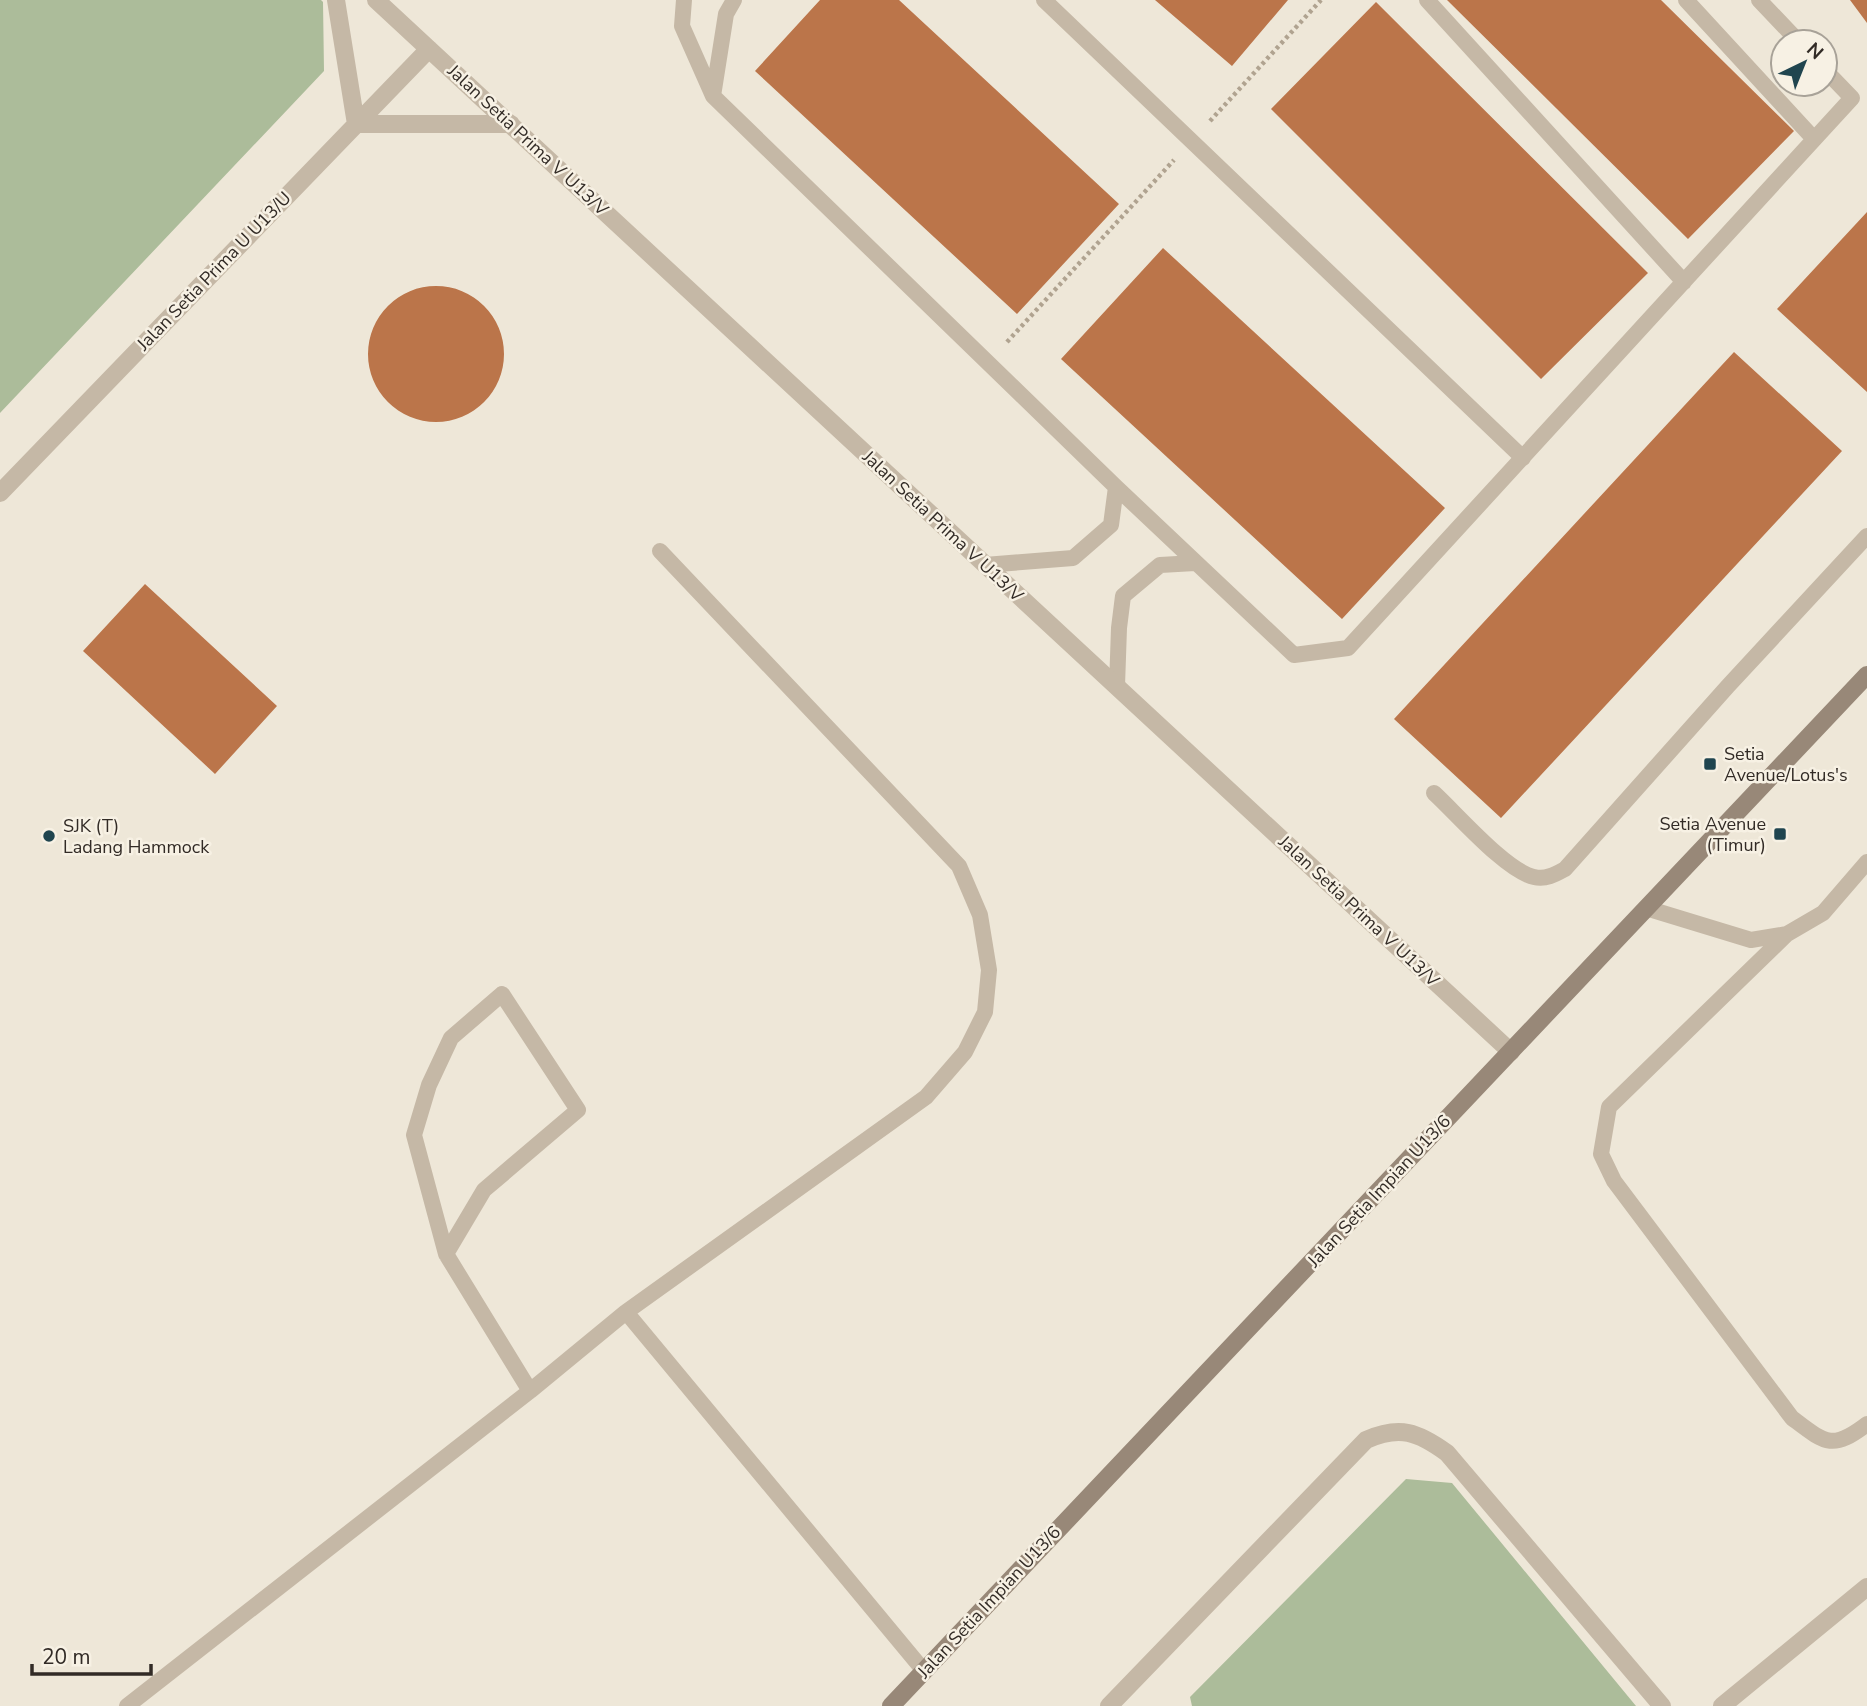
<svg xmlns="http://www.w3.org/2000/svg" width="1867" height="1706" font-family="'Nunito Sans',sans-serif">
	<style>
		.green { fill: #acbc9a }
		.building { fill: #bb754a }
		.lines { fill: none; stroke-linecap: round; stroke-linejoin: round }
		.path { stroke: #b0a390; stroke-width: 4.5; stroke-dasharray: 3.5 3.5; stroke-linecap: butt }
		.lane { stroke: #c5b8a6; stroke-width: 16 }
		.street { stroke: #c5b8a6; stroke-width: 18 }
		.secondary { stroke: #988878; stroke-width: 18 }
		.poi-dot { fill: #20454f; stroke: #f7f1e4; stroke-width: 2.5 }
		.labels { text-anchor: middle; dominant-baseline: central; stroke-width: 5; stroke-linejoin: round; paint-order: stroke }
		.street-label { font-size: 18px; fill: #322b26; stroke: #f7f1e4 }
		.poi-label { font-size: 18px; fill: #322b26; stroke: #f7f1e4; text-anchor: start }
	</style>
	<rect width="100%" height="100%" fill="#eee7d8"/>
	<!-- green -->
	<path class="green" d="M0,0H321L323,2L324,71L0,413Z
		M1406,1479L1452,1483L1636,1706H1192L1190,1697Z"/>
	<!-- building -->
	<path class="building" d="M820,0H899L1119,204L1017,314L755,71Z
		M1155,0H1288L1232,66Z
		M1447,0H1661L1794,131L1688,239Z
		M1850,0H1867V23Z
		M1376,2L1648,273L1541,379L1271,109Z
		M1867,212V392L1777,309Z
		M1163,248L1445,508L1342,619L1061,359Z
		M368 354a68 68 0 1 1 136 0a68 68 0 1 1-136 0Z
		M1734,352L1842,451L1501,818L1394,719Z
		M145,584L277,706L215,774L83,651Z"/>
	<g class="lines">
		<!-- path -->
		<path class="path" d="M1210,121L1321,0
			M1007,342L1174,160"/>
		<!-- lane -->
		<path class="lane" d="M684,0L682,26L713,96L1116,487L1294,655L1348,648L1852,98L1825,70
			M1044,0L1523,458
			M1427,0L1684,282
			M1686,0L1814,139
			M1759,0L1799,42
			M713,96L726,14L734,0
			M985,565L1073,558L1111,525L1116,487
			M1117,686L1119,628L1123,596L1160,565L1195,563
			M1434,793C1457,814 1506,871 1534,877C1546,880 1556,874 1565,869L1728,686L1867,536
			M1646,908L1751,940L1787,934L1823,913L1867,862
			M1787,934L1609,1107L1601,1154L1614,1181L1792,1418C1825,1443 1832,1451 1867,1424
			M446,1254L484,1190L578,1110L502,994L451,1038L429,1085L414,1135L446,1254L530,1391
			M626,1312L924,1671
			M127,1706L530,1391L626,1312L926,1097L965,1052L985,1012L989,970L980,915L959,866L660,551"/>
		<!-- street -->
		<path class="street" d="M336,0L356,124
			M376,0L1511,1052
			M356,124H511
			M0,493L429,49
			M1109,1706L1366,1440C1400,1425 1418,1432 1447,1453L1662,1706
			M1722,1706L1867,1587"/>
		<!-- secondary -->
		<path class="secondary" d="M891,1706L1867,675"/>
	</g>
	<!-- markers -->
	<g class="poi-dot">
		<rect x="1703" y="757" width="14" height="14" rx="3.5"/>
		<rect x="1773" y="827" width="14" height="14" rx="3.5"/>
		<circle cx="49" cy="836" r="7"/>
	</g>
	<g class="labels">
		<!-- street labels -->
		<g class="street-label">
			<text transform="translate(528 140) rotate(43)">Jalan Setia Prima V U13/V</text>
			<text transform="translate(214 271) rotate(-46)">Jalan Setia Prima U U13/U</text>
			<text transform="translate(943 526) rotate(43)">Jalan Setia Prima V U13/V</text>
			<text transform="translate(1359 911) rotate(43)">Jalan Setia Prima V U13/V</text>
			<text transform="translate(1379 1191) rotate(-47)">Jalan Setia Impian U13/6</text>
			<text transform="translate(989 1602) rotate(-47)">Jalan Setia Impian U13/6</text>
		</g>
		<!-- poi labels -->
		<g class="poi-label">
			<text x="1724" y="754">Setia<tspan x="1724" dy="21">Avenue/Lotus's</tspan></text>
			<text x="1766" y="824" text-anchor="end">Setia Avenue<tspan x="1766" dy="21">(Timur)</tspan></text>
			<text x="63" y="826">SJK (T)<tspan x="63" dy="21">Ladang Hammock</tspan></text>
		</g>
	</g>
	<!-- north arrow -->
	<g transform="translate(1804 63) rotate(43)"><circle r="33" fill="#f7f1e4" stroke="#a8a298" stroke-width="2"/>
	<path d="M0-5L12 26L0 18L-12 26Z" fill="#20454f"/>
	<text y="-10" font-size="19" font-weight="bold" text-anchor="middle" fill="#322b26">N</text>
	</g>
	<!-- scale -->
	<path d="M32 1664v10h119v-10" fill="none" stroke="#322b26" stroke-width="3.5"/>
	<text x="42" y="1664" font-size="21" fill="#322b26" stroke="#f7f1e4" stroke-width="5" paint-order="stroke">20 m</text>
</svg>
